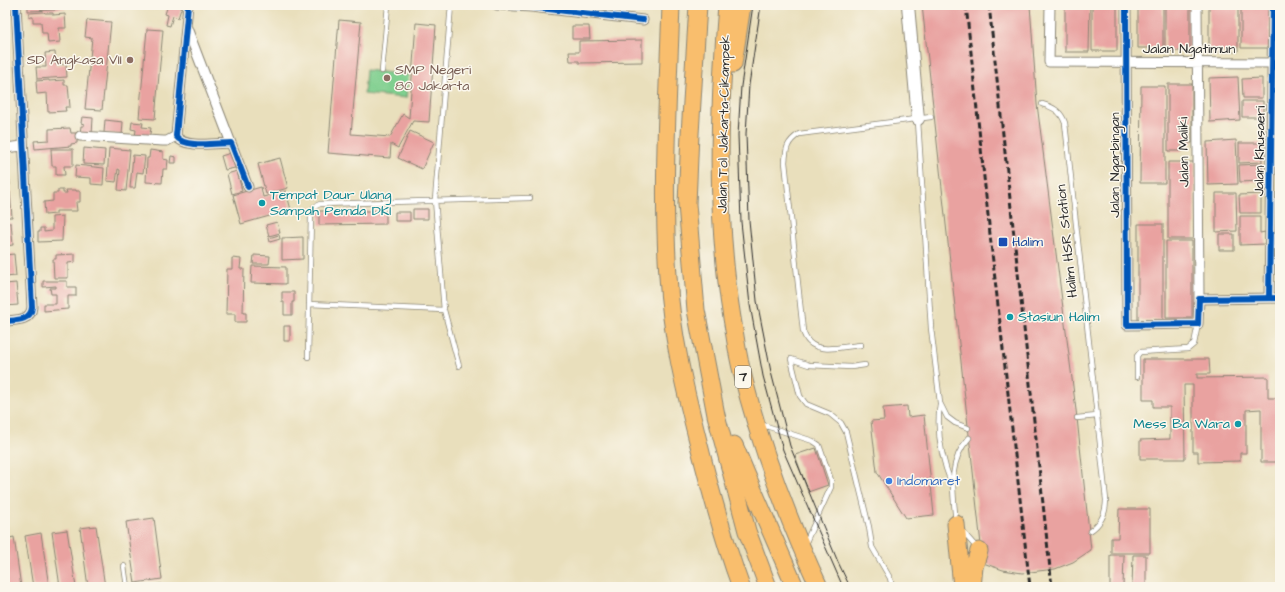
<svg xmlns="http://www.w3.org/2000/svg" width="1285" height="592" font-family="'Architects Daughter',sans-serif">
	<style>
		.green { fill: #80cf8f; stroke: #567d5d }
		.building { fill: #e9a2a0 }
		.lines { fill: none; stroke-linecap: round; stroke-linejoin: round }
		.service-casing { stroke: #8a8574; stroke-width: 6 }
		.minor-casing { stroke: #8a8574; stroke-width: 11 }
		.tertiary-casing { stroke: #8a8574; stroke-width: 14 }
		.motorway-casing { stroke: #8a8574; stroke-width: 19 }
		.service { stroke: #fff; stroke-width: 4.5 }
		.minor { stroke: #fff; stroke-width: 9 }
		.tertiary { stroke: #fff; stroke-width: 12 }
		.motorway { stroke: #f9be6d; stroke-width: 17 }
		.tram { stroke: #2b2b2b; stroke-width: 1 }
		.rail { stroke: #2b2b2b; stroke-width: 3; stroke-dasharray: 6 3; stroke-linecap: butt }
		.cycleway-casing { stroke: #fbf7ec; stroke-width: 8 }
		.cycleway { stroke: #0057b8; stroke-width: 6 }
		.education-dot { fill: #8d6e63; stroke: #fbf7ec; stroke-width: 1.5 }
		.culture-dot { fill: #0f9aa8; stroke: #fbf7ec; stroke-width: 1.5 }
		.transit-dot { fill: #1a4fb4; stroke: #fbf7ec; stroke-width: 1.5 }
		.shop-dot { fill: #3f7fe0; stroke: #fbf7ec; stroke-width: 1.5 }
		.labels { text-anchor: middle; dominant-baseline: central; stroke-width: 3; stroke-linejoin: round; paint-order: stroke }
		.shield { fill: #fbf7ec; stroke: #696865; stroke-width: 1 }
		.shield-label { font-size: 13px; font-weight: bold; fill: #2b2b2b }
		.street-label { font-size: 14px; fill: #2b2b2b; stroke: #fbf7ec }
		.education-label { font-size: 14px; fill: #785e54; stroke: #fbf7ec; text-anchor: end }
		.culture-label { font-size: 14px; fill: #0d838f; stroke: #fbf7ec; text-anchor: start }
		.transit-label { font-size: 14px; fill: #164399; stroke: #fbf7ec; text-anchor: start }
		.shop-label { font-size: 14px; fill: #366cbe; stroke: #fbf7ec; text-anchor: start }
	</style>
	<rect width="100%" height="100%" fill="#fbf7ec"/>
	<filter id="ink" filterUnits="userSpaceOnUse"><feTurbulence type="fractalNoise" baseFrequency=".025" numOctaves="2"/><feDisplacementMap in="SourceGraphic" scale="8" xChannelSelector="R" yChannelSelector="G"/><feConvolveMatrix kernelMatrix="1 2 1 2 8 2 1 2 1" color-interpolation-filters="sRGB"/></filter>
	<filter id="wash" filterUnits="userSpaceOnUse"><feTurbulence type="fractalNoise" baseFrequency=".012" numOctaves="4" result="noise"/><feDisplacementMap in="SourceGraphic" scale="16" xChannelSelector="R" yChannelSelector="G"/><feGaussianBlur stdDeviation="0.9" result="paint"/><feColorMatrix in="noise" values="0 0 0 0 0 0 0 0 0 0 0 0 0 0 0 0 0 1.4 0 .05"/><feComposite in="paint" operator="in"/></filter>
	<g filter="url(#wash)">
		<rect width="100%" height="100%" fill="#e9dfbc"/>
		<!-- green -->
		<path class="green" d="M366,70L409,75L406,98L364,94Z"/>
		<g id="blocks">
			<!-- building -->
			<path class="building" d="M28,5H66V8L55,9V10L28,11Z
				M168,5L182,6L178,18L173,16L170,26L166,25L168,15L165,14Z
				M922,5H1030L1037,104L1077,418L1091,550L1073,562L1055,569L1022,573L1003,570L983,563Z
				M1065,5H1090L1089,52H1065Z
				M1092,5H1117V51H1092Z
				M1138,5H1163V48H1138Z
				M1165,5H1190V51H1165Z
				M1209,5H1238V52H1209Z
				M1241,5H1270V48H1241Z
				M44,12L45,13H53V15L65,14L66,28H59L60,42L48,43L47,33H42L41,22H33V17H29V13Z
				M87,20L111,22L102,110L85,109L92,38L85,37Z
				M339,20L361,22L351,134L390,137L403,114L409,118L416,23L436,25L429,122L413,121L398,148L391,144L390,158L328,153Z
				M572,26H589L590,39H572Z
				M147,29L163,30L155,119L139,118Z
				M642,40V62L579,63V61H570L569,52H579V41Z
				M55,52L56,65L66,64L67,77L37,79L36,67H46L45,53Z
				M1238,77L1240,120L1210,122L1209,78Z
				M1262,78V98H1243L1242,79Z
				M49,80V81L64,80V85H68L70,107H65L66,111L48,112L47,93L37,94L36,81Z
				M1168,84H1192V143H1182V151H1168Z
				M1141,86H1165V183H1140Z
				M1242,101H1263V117H1242Z
				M82,117L93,118L92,135L80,133L81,126H84V124L81,123Z
				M105,120L123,122L122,135L104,133Z
				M132,122L143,123L142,127L151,128L149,139L135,137L136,130L131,129Z
				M70,128L71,133H77V143L71,144V146L35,149L34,141L49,140V129Z
				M410,131L434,142L422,169L398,158Z
				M1236,140L1238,184L1208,185L1207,142Z
				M1239,143H1261L1262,162L1239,163Z
				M84,148L105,150L104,165L83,164Z
				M109,148L130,150L126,191L118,190L120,170L118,169L116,182L107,181Z
				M51,149H73V166H64L65,175H56V166H52Z
				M150,150L163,152V159L168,160L167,169H163L162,183L146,182L147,158H149Z
				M231,153L235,168L225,170L221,156Z
				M133,155L145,156L143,173L137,172L135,188H130Z
				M171,156L176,157V163H170Z
				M280,158L288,188L266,194L258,164Z
				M8,161L10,185H5V162Z
				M1168,162H1195L1194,239H1168Z
				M1262,164V181L1240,182L1239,165Z
				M76,165L104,168L103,185L91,184V178L75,177Z
				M237,171L242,191L232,194L227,174Z
				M261,187L263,197L286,191L291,210L241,224L233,195Z
				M58,190H63V193H67L66,190H76V191H80V202H76L77,211H56V214L45,215L44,202L53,201V193H58Z
				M5,192H10L12,217H5Z
				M1216,193H1236L1237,231L1216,232Z
				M1261,194V213H1240L1239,195Z
				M413,209H428V219H413Z
				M319,211H386V224L319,225Z
				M395,212H410V221H395Z
				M63,216L62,241L38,242V232H40V228H44V232L52,231V217Z
				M1240,216H1260V233L1265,232V244L1240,245Z
				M277,222L280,233L269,236L266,225Z
				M5,223H11L13,245L5,246Z
				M1138,224H1163V320H1138Z
				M1219,234H1234V250H1219Z
				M279,235L280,239L270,242L269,238Z
				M303,237V259L282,260V238Z
				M1166,241H1192V318H1166Z
				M14,254L16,276L5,277V255Z
				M75,254V262L68,263V278H54L53,259H56V255Z
				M254,255L270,256L269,264H253Z
				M232,258L241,259L240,269H244L243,313H246V322H235V314H226L227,269H232Z
				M252,266L286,267V284L251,283Z
				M43,281H67V287H76V296H68V309L44,311V304H56V294H51L50,288H56V286L43,287Z
				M16,283L18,305L5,306V284Z
				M282,292H294V302H292V315H284V302H282Z
				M284,326H290V341H284Z
				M1143,359H1209L1210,374H1197V378L1268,377V398H1280V462H1261V409L1246,410V453H1240V461L1198,462V452H1193V385H1184L1185,459H1140V440L1170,439V407H1153V400H1143Z
				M907,406L908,417L924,415L934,515L906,518L877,472L871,421L884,420L883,408Z
				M816,448L828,485L808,492L795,455Z
				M1119,509H1150V553H1111V538H1118Z
				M154,518L162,579L135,583L126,522Z
				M96,526L105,587H88L80,528Z
				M67,530L76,587H60L52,532Z
				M41,533L49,587H33L25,536Z
				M14,537L21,587H5V539Z
				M1110,555H1124L1123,587H1110Z
				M1133,555H1146V587H1132Z
				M162,584V587H138V586Z"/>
		</g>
	</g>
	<g filter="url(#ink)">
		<use href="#blocks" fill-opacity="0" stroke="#8a8574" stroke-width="1"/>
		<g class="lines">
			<!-- service casing -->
			<g class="service-casing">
				<path id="service" d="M451,5L435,200L444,310L459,366
					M382,71L388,5
					M1042,104C1053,107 1061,111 1065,123L1097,416L1077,418
					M918,121L931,328L940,403L947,417L955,423L968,428
					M309,304L444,310
					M861,345C845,346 821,354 809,342C806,339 804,334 803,331L785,162C786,148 787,142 799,134L931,117
					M308,357L311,216C312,209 314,206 320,204L530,198
					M791,359L800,396L806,404L830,414L841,423L846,432L869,527L872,547L890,578L892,587
					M791,359L809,365L851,367L865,365
					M1137,377V356L1140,352L1188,349L1194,344L1198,324
					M940,404C936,431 942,460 952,485
					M760,424L813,441L819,445L831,480V487L805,544
					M956,522C953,492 947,462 969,438
					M962,531L977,548
					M1090,531C1102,523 1106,513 1106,500L1097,416
					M124,566L127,587"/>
			</g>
			<!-- minor casing -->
			<g class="minor-casing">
				<path id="minor" d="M188,5L176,136C184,149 217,143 231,143L248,187
					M497,5L531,7L643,20
					M1050,5L1049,62L1280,63
					M1126,5L1127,325L1198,324L1199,299L1280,298
					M1197,5L1199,299
					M187,28L231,143
					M80,136L163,141H167L176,136
					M5,148L23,146
					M1269,298L1273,5
					M5,321C16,320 31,321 32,307L16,5"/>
			</g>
			<!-- tertiary casing -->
			<g class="tertiary-casing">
				<path id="tertiary" d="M908,5L918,119"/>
			</g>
			<!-- motorway casing -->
			<g class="motorway-casing">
				<path id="motorway" d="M671,5C668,95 662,186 668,276C671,333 685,390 699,445C711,493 724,541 741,587
					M698,5L690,134L687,204L696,310L716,415L747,531L768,587
					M727,5C719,109 715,214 732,318C735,335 737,352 741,368C759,444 787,517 819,587
					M733,64L742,5
					M734,445L747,476L795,587
					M956,524L962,587
					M972,587L974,567L979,551"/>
			</g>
			<!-- service -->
			<use href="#service" class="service"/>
			<!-- minor -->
			<use href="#minor" class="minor"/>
			<!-- tertiary -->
			<use href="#tertiary" class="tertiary"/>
			<!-- motorway -->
			<use href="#motorway" class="motorway"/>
			<!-- tram -->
			<path class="tram" d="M753,5L741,86L738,135L741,222L750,305L763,376L783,450L843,587
				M761,5L749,85L746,134L749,220L757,301L771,372L790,446L838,562L850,587"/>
			<!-- rail -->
			<path class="rail" d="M966,5L991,244L1030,587
				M989,5L1052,587"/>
			<!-- cycleway casing -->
			<g class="cycleway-casing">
				<path id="cycleway" d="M188,5L176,136C184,149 217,143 231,143L248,187
					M497,5L531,7L643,20
					M1126,5L1127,325L1198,324L1199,299L1280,298
					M1269,298L1273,5
					M5,321C16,320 31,321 32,307L16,5"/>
			</g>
			<!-- cycleway -->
			<use href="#cycleway" class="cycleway"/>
		</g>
	</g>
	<!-- markers -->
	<g class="education-dot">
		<circle cx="130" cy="60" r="4"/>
		<circle cx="387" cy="78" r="4"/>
	</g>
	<g class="culture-dot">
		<circle cx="262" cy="203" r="4"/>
		<circle cx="1010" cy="317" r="4"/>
		<circle cx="1238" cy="424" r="4"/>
	</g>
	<rect class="transit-dot" x="998" y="237" width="10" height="10" rx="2"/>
	<circle class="shop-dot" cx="889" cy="481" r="4"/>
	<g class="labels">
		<!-- shield labels -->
		<rect class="shield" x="735" y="366" width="16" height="22" rx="3"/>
		<g class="shield-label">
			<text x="743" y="377">7</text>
		</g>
		<!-- street labels -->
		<g class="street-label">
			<text x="1189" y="49">Jalan Ngatimun</text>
			<text transform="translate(724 124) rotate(-89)">Jalan Tol Jakarta–Cikampek</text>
			<text transform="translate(1260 151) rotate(-89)">Jalan Khusaeri</text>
			<text transform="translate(1184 152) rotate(-91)">Jalan Maliki</text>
			<text transform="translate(1115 165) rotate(-90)">Jalan Ngarbingan</text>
			<text transform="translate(1067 241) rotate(-96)">Halim HSR Station</text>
		</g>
		<!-- education labels -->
		<g class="education-label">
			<text x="122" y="60">SD Angkasa VII</text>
			<text x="395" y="70" text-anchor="start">SMP Negeri<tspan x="395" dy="16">80 Jakarta</tspan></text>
		</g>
		<!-- culture labels -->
		<g class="culture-label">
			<text x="270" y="195">Tempat Daur Ulang<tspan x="270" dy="16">Sampah Pemda DKI</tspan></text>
			<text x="1018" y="317">Stasiun Halim</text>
			<text x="1230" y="424" text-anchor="end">Mess Ba Wara</text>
		</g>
		<!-- transit labels -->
		<g class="transit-label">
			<text x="1012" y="242">Halim</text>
		</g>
		<!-- shop labels -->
		<g class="shop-label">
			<text x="897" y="481">Indomaret</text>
		</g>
	</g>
	<!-- margin -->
	<rect width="1285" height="592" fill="none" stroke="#fbf7ec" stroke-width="20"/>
</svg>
